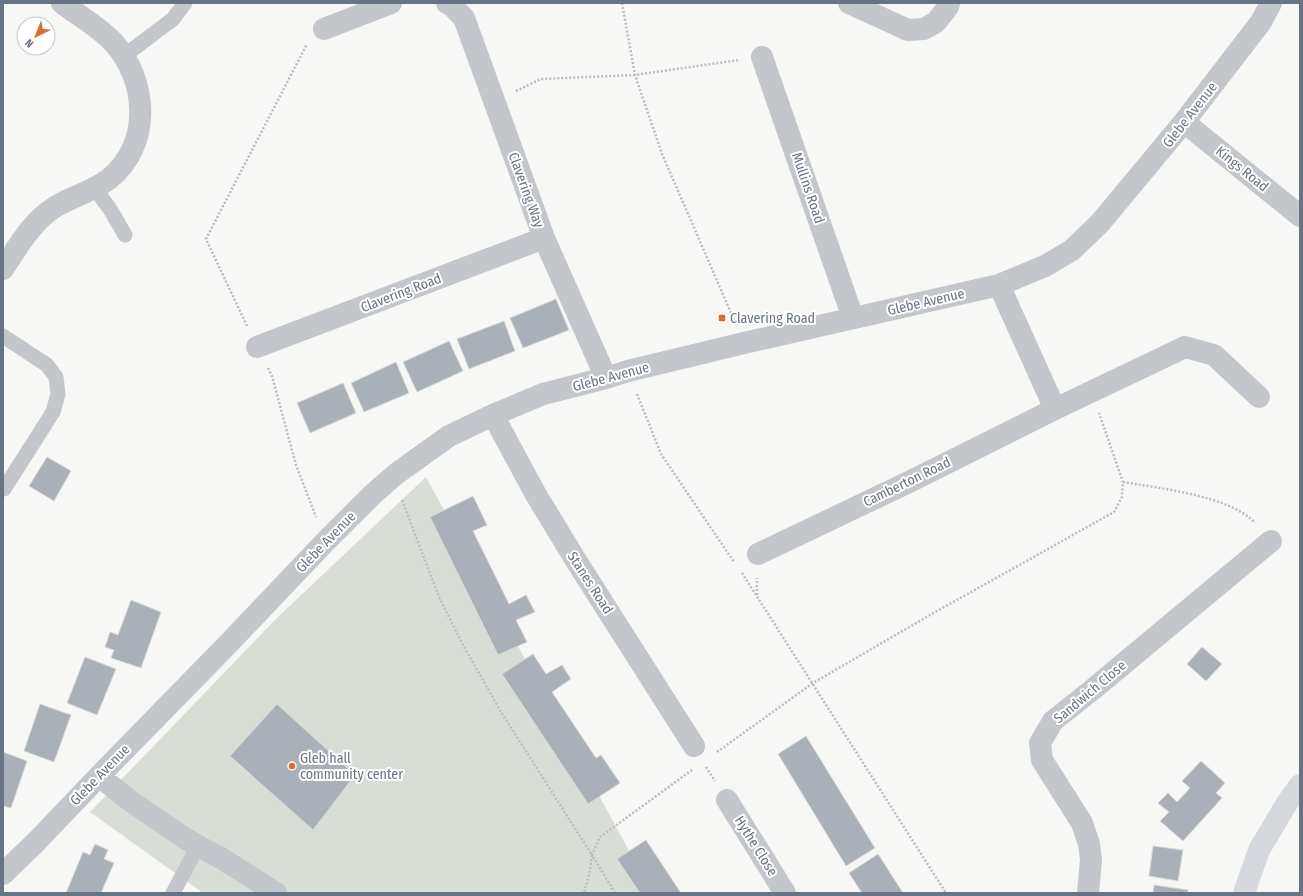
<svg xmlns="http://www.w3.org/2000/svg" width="1303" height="896" font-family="'Fira Sans Condensed',sans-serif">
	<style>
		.green { fill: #d8ded6 }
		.building { fill: #aab0b7; stroke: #d9d9d7 }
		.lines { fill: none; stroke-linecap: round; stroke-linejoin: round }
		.path { stroke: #bbbdc0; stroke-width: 2.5; stroke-dasharray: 2 2; stroke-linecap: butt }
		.lane { stroke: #c3c6ca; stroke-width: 15 }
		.street { stroke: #c3c6ca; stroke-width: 22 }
		.secondary { stroke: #d5d8dc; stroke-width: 22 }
		.poi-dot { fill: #da6d32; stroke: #fff; stroke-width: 1.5 }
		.labels { text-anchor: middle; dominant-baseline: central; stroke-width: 4; stroke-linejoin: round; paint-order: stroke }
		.street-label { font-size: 14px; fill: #687484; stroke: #fff }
		.poi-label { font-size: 14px; fill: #687484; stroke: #fff; text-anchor: start }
	</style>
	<rect width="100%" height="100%" fill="#f7f7f5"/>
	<!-- green -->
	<path class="green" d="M426,477L652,893H203L90,812L277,618Z"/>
	<!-- building -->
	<path class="building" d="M556,299L569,330L523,348L510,318Z
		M504,321L515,351L469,369L457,339Z
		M449,341L463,371L417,392L403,362Z
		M396,362L409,393L364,412L351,383Z
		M343,383L356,413L310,433L297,403Z
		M47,457L71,471L54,501L29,486Z
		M473,496L487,525L473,531L509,604L526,595L535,612L516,620L527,642L498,655L430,517Z
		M131,600L161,612L141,668L111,658L114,650L105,647L110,632L118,635Z
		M1202,647L1222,664L1206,681L1187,664Z
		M533,654L546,674L562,665L571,679L552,692L596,758L601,755L620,783L588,804L502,674Z
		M85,657L116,669L97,715L67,703Z
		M40,704L71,715L54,762L24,751Z
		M277,704L355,775L313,830L230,756Z
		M806,736L875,848L846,866L778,754Z
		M3,752L27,761L11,808L3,806Z
		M1201,761L1225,783L1216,793L1222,798L1183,841L1160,821L1169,812L1158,803L1168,793L1177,802L1190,788L1182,781Z
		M646,840L681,893H640L617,859Z
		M95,844L108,850L104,859L114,863L101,893H66L83,852L90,855Z
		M1153,846L1183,850L1178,881L1149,876Z
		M878,854L903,893H862L849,873Z
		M1154,885L1188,890V893H1153Z"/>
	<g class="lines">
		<!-- path -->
		<path class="path" d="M622,3L635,75L662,154L735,322
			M516,91L541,79L635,75L739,60
			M247,326L206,239L307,44
			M268,368L272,376L296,465L316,517
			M637,394L661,454L734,562
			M1123,482C1158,488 1231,496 1255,523
			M402,500L439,597L463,645L501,712L592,855L590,870L584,893
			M742,573L946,893
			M757,595V578
			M717,752L813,683L930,615L1114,512L1122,497L1123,482L1099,413
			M706,767L715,781
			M615,893L592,855L600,837L692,770"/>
		<!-- lane -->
		<path class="lane" d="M124,56L173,19L185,3
			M95,189L110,209L125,235
			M3,336L47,365L56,377L58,394L53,412L4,489
			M173,893L198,846"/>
		<!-- street -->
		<path class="street" d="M447,3L451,5L464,18L544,238L606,378
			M849,3L908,30L924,29L936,22L948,7L949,3
			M324,29L391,3
			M762,57L853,318
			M1184,122L1300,216
			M3,269C18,247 31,222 55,207C72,196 92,192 109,179C152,145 148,80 113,42C98,26 79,16 62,3
			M999,285L1055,409
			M257,347L544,238
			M493,415L535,493L575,559L694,746
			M758,554L907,483L1055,409L1185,347L1214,355L1259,397
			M99,776L129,800L183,837L198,846L221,858L276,893
			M727,800L785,893
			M3,874L37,841L99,776L230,642L325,542L373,494L396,474L449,436L493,415L543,394L606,378L628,371L744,343L999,285L1045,266L1072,250L1100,223L1184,122L1261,22L1271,3
			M1088,893L1091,860L1089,844L1082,823L1042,760L1040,743L1053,721L1092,690L1271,541"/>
		<!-- secondary -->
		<path class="secondary" d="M1244,893L1259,850L1287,803L1300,785"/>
	</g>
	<!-- markers -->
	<g class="poi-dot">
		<rect x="718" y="314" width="8" height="8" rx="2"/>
		<circle cx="292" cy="766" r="4"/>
	</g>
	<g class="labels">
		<!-- street labels -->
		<g class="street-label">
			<text transform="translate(1190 115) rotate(-52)">Glebe Avenue</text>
			<text transform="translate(1242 169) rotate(39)">Kings Road</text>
			<text transform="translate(808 188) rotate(71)">Mullins Road</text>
			<text transform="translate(526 190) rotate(70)">Clavering Way</text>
			<text transform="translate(401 293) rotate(-21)">Clavering Road</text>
			<text transform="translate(926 302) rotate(-13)">Glebe Avenue</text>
			<text transform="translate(611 377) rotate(-15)">Glebe Avenue</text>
			<text transform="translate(907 482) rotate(-26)">Camberton Road</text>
			<text transform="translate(326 542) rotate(-46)">Glebe Avenue</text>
			<text transform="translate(590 583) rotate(57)">Stanes Road</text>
			<text transform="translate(1090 692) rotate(-40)">Sandwich Close</text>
			<text transform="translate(100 775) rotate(-46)">Glebe Avenue</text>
			<text transform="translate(756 846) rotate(58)">Hythe Close</text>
		</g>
		<!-- poi labels -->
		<g class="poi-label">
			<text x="730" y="318">Clavering Road</text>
			<text x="300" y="758">Gleb hall<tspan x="300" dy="16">community center</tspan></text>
		</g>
	</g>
	<!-- border -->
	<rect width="1303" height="896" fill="none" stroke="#687484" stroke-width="8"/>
	<!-- north arrow -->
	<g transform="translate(36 36) rotate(223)"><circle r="19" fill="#ffffff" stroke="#c3c7ce"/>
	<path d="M0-3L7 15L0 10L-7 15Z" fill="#da6d32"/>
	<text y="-6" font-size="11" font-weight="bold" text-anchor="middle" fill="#687484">N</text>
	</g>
</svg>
